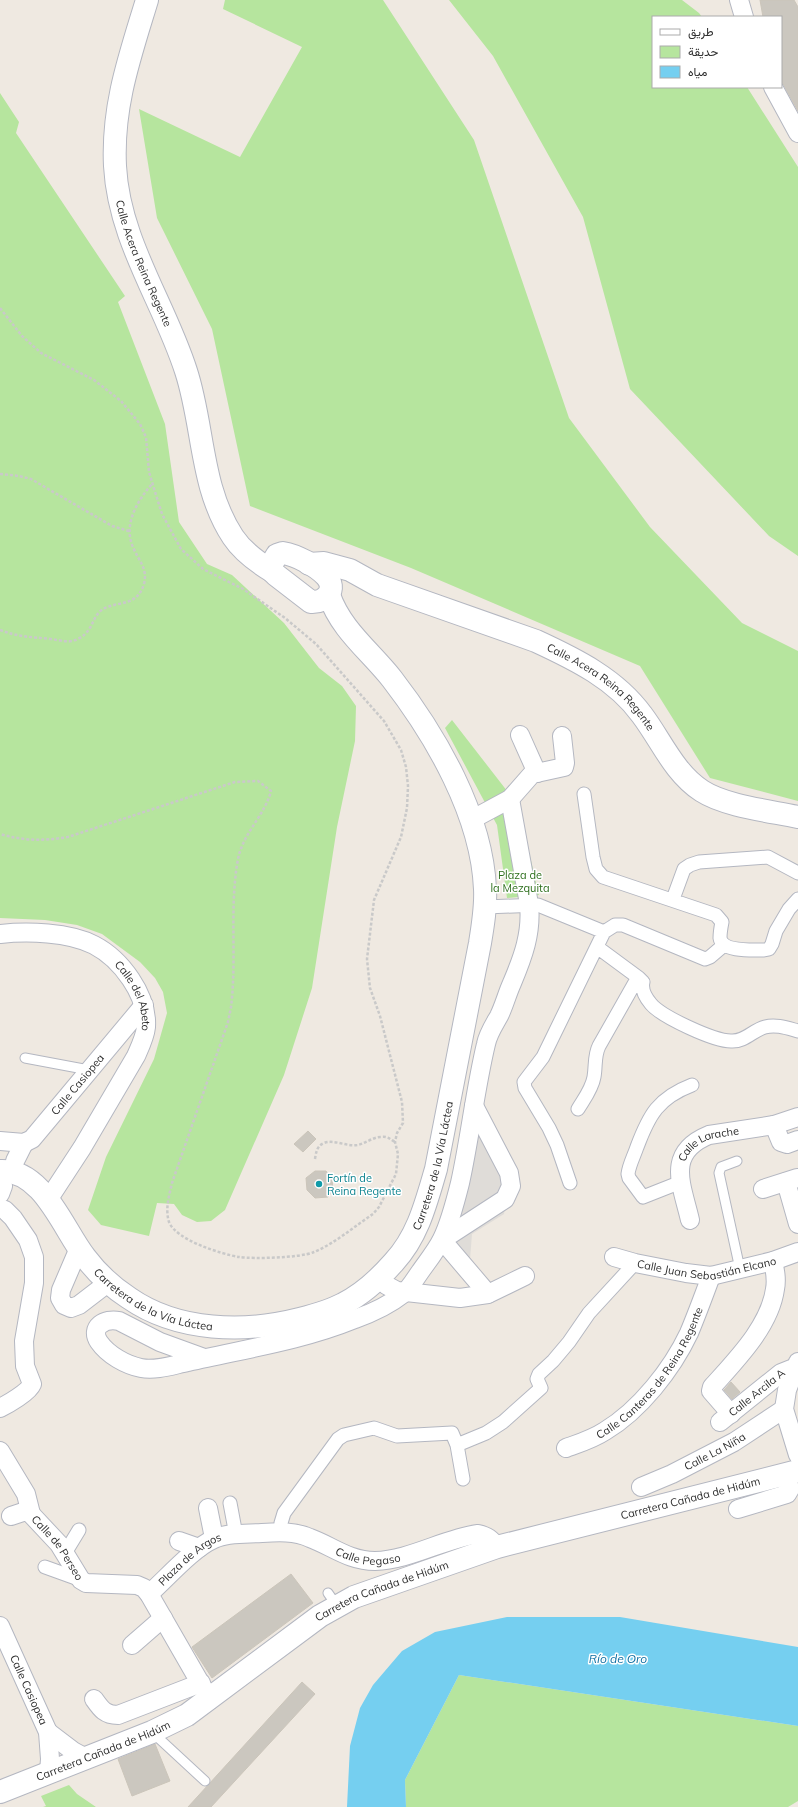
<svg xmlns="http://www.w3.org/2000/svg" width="798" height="1807" font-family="Mulish,Vazirmatn,sans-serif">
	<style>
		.green { fill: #b6e59e }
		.plaza { fill: #dfdcd8 }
		.water { fill: #75cff0 }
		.building { fill: #cbc7bf; stroke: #cbc5ba }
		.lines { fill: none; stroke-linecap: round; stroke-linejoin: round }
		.service-casing { stroke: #b4b7c1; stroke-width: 11 }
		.pedestrian-casing { stroke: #b4b7c1; stroke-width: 15 }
		.minor-casing { stroke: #b4b7c1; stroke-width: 20 }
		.tertiary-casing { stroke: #b4b7c1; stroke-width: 24 }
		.path { stroke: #c9c9c9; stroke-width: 2.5; stroke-dasharray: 3 2; stroke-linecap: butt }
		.service { stroke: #fff; stroke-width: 9 }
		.pedestrian { stroke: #fff; stroke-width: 13 }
		.minor { stroke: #fff; stroke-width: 18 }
		.tertiary { stroke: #fff; stroke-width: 22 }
		.culture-dot { fill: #0f9aa8; stroke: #fff; stroke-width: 1.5 }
		.labels { text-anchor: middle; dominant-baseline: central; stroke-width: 3; stroke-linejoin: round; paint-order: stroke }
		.street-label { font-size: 11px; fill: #2e2e2e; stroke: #fff }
		.park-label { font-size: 11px; fill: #2c6e1b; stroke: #fff }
		.culture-label { font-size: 11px; fill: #0d838f; stroke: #fff; text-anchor: start }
		.water-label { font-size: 12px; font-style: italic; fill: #0d6fa3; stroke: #fff }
	</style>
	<rect width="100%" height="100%" fill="#efe9e1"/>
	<!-- green -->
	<path class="green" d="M225,0H383L474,140L569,418L650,527L742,623L798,651V801L710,778L640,666L411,568L250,506L212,329L157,218L139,109L240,157L302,47L223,9Z
		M449,0H682L699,13L702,17H653V87H747L798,167V556L769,536L630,389L583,217L493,56Z
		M0,93L19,122L16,133L125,296L118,302L165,424L179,522L207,564L232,575L284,623L319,668L342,686L356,706L355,741L337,827L312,988L284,1075L225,1210L211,1221L197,1222L182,1215L174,1204L157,1203L149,1236L101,1225L88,1210L106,1157L154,1059L167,1013L163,992L155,978L140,962L102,934L77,925L45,920L0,918Z
		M452,720L518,805L539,895L507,898L497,825L445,728Z
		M459,1675L798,1726V1801L788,1807H406L405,1780Z
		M69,1785L77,1794L96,1807H43L46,1806L41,1796Z"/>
	<!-- plaza -->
	<path class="plaza" d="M474,1106L509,1173L504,1214L472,1234L469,1272L442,1240Z"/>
	<!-- water -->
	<path class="water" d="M507,1617H620L798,1647V1726L459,1675L405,1780L406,1807H347L350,1746L360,1708L373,1685L402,1651L435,1632Z"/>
	<!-- building -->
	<path class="building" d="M760,0H794L798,7V111L781,80V17H763Z
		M308,1131L316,1139L303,1152L294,1144Z
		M315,1171H326L332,1179L333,1191L328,1197L315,1198L307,1190L306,1178Z
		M731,1382L740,1392L732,1399L724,1390Z
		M291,1574L313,1603L212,1678L192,1647Z
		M302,1682L315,1694L211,1807H188Z
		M155,1744L170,1781L132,1796L118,1759Z"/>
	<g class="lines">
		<!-- service casing -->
		<g class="service-casing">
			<path id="service" d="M25,1058L89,1070
				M737,1161L721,1167L719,1173L740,1269
				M328,1593L337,1606
				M152,1732L205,1781"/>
		</g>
		<!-- pedestrian casing -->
		<g class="pedestrian-casing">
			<path id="pedestrian" d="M584,794L593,857L596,869L603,877L716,915L722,922C721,927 720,933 720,938C722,952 753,950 764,950L769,949L772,944L776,931L789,909L798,899
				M673,899L684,869L690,865L699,862L768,857L798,873
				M485,907L538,905L604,932L615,925H623L705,959L710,957L724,945
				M597,947L639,978
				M578,1109C584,1099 592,1089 594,1077C596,1066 594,1056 599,1046L637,979L639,978L643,982C641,990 646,998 651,1004C662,1017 714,1041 731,1041C745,1042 753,1030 765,1027C776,1024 787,1028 798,1031
				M681,1182L643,1197L629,1178L628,1174C629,1165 634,1156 637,1147C649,1115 658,1098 692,1085
				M570,1183L557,1145L549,1128L525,1088L524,1082L543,1057L604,932
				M457,1445L486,1433L503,1422L541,1388L537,1379L539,1374L553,1361L569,1342L589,1313L635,1263
				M230,1503L236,1535
				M280,1532L281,1523L284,1513L338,1439L344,1435L374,1428L397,1436L452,1433L457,1445L463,1479
				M65,1553L79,1530
				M45,1567L81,1580"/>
		</g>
		<!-- minor casing -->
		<g class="minor-casing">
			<g id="minor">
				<path d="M739,0L744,17"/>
				<path d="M773,87L798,133"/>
				<path d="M520,735L537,773"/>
				<path d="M471,820L510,799L532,774L564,767L565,763L562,736"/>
				<path id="s1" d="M0,934C27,931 69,932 94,945C121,959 148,995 146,1027C145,1037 140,1047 136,1056L82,1148L48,1200"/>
				<path d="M474,1106L509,1173L511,1186L505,1199L442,1240L488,1294"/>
				<path d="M774,1125L781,1142L787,1144L798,1140"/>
				<path id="s2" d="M0,1141L24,1143L32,1139L144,1005"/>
				<path d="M15,1161L24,1143"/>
				<path d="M786,1182L798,1224"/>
				<path d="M763,1189L797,1178"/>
				<path d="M0,1194L3,1186"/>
				<path d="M0,1208L5,1210L13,1218L28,1240L34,1257V1283L24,1341L25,1366L32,1384C29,1392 8,1404 0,1408"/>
				<path id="s3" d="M690,1220C682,1185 665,1153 709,1135L774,1125L798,1117"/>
				<path d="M79,1248L61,1290L60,1298L64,1305L71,1308L79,1305L109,1282"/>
				<path id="s4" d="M614,1257L635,1263L686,1273L711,1276L773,1261L798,1252"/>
				<path d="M379,1278L386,1285L397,1291L460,1298L488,1294L525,1276"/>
				<path d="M204,1358L160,1342L119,1321C105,1318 89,1327 99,1342C108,1355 126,1365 141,1368C156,1371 173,1365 188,1362C244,1349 301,1341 355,1319C372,1313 389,1305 403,1294C410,1288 415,1279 420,1272C427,1262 436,1251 442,1239C449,1225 456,1199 460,1183C470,1138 475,1090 486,1044C488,1034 494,1025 499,1016C504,1006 507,994 512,983C523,957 532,933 529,904L510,799"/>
				<path d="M798,1362L787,1390L784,1409L798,1455"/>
				<path d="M731,1414L711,1391L712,1387C736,1360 770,1326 775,1289C777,1279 775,1270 773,1261"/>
				<path id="s5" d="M720,1422L781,1373L791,1369L795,1370"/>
				<path id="s6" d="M566,1448C580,1443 593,1439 605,1431C640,1410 672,1369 689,1333C697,1314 704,1295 711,1276"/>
				<path d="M0,1451L26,1494L31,1514"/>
				<path id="s7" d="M641,1487L672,1474L734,1442L784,1409"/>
				<path d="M208,1508L214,1538"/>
				<path d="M738,1509L787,1494L790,1489L786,1474"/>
				<path id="s8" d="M11,1516L26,1511L29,1512L59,1544L81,1580L86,1583L137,1585L144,1588L149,1594L210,1700"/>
				<path d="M179,1541L199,1548"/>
				<path id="s9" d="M149,1594C167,1578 193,1548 214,1539C228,1532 247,1534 262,1533C278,1532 295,1531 310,1538C332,1546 349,1561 375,1561C410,1560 443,1539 478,1534C487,1536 491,1539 497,1547"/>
				<path id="s10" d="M0,1626L48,1732L50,1759L49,1773"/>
				<path d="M132,1645L163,1618"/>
				<path d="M94,1699C101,1709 105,1715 118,1715L201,1683"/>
				<path d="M48,1732L73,1751L86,1758"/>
			</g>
		</g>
		<!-- tertiary casing -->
		<g class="tertiary-casing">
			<g id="tertiary">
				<path id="s11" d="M147,0C130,56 112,106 115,166C119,241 164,302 186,371C204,426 200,487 233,537C243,552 257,562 272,571"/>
				<path d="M283,553C296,555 317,566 326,576C338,589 326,603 311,602L276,575L272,571L271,565L277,555Z"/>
				<path id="s12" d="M309,564L324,563L350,570L377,585L536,641C575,659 616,679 642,715C661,740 674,773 702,791C725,806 770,811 798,817"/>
				<path id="s13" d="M0,1171C43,1169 63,1229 85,1257C97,1273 112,1287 129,1298C178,1332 245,1333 300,1319C315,1315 330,1311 343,1304C363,1294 380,1278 394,1262C418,1236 426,1203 436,1169L480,943C483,925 486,907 485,889C482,815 436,736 392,679C370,651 341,630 329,595"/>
				<path id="s14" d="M0,1792L152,1732L187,1715L320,1616L354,1597L497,1547L798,1471"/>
			</g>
		</g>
		<!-- path -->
		<path class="path" d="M0,308L22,336L41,353L94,380L121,401L140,424L146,437L149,472L156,495L162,514L181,549L203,569L243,589L285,618L316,644L384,721L401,750L406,767L408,786L407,808L401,837L374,900L367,959L370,988L380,1016L402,1102L403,1123L397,1133L395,1142L398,1154L396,1174L379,1207L373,1214C355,1226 334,1244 314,1252C300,1258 254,1259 239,1257C221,1254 176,1240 169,1222C165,1209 169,1196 172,1183L228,1022L231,1007C237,958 229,908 238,859C243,833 265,815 271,791L258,781L235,782L68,837C45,841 23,841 0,834
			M0,474L19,476L31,479L112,526L129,531
			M0,630C18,637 32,637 51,639C58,640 65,642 72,641C77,640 82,637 85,634C94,626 93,614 105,608C121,601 137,606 144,584C148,568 138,560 133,547C123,525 137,501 152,484
			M315,1159C316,1152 317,1146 324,1143C334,1139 347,1147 358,1145C366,1143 373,1137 381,1137C387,1136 390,1139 395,1142"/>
		<!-- service -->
		<use href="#service" class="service"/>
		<!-- pedestrian -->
		<use href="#pedestrian" class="pedestrian"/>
		<!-- minor -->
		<use href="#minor" class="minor"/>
		<!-- tertiary -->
		<use href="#tertiary" class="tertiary"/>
	</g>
	<!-- markers -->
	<circle class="culture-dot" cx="319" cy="1184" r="4"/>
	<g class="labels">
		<!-- street labels -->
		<g class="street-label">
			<text stroke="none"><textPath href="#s11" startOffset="272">Calle Acera Reina Regente</textPath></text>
			<text stroke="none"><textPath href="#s12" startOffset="322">Calle Acera Reina Regente</textPath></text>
			<text stroke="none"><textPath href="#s1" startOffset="163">Calle del Abeto</textPath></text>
			<text stroke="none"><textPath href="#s2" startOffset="104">Calle Casiopea</textPath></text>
			<text stroke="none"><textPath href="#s3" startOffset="95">Calle Larache</textPath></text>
			<text stroke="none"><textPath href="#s13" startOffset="582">Carretera de la Vía Láctea</textPath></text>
			<text stroke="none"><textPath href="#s4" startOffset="95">Calle Juan Sebastián Elcano</textPath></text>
			<text stroke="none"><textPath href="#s13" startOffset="210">Carretera de la Vía Láctea</textPath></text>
			<text stroke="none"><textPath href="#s6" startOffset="117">Calle Canteras de Reina Regente</textPath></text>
			<text stroke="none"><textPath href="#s5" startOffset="47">Calle Arcila A</textPath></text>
			<text stroke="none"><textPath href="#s7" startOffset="82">Calle La Niña</textPath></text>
			<text stroke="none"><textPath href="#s14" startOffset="758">Carretera Cañada de Hidúm</textPath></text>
			<text stroke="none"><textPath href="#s8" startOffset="65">Calle de Perseo</textPath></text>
			<text stroke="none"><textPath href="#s9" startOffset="245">Calle Pegaso</textPath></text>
			<text stroke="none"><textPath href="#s9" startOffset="54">Plaza de Argos</textPath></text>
			<text stroke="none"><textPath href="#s14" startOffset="435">Carretera Cañada de Hidúm</textPath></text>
			<text stroke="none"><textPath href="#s10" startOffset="70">Calle Casiopea</textPath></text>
			<text stroke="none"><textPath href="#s14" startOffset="111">Carretera Cañada de Hidúm</textPath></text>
		</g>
		<!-- park labels -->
		<g class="park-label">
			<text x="520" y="875">Plaza de<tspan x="520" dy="13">la Mezquita</tspan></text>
		</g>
		<!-- culture labels -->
		<g class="culture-label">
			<text x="327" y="1178">Fortín de<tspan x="327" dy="13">Reina Regente</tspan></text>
		</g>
		<!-- water labels -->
		<g class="water-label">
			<text x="618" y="1658">Río de Oro</text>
		</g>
	</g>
	<!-- legend -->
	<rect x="652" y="16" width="130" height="72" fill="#ffffff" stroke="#ababab"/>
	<rect x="660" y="29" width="20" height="6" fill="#ffffff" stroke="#ababab"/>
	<text x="688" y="36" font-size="12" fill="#2e2e2e">طريق</text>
	<rect x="660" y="46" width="20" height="12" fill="#b6e59e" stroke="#ababab"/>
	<text x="688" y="56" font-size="12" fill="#2e2e2e">حديقة</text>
	<rect x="660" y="66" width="20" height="12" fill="#75cff0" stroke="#ababab"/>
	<text x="688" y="76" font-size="12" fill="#2e2e2e">مياه</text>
</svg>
